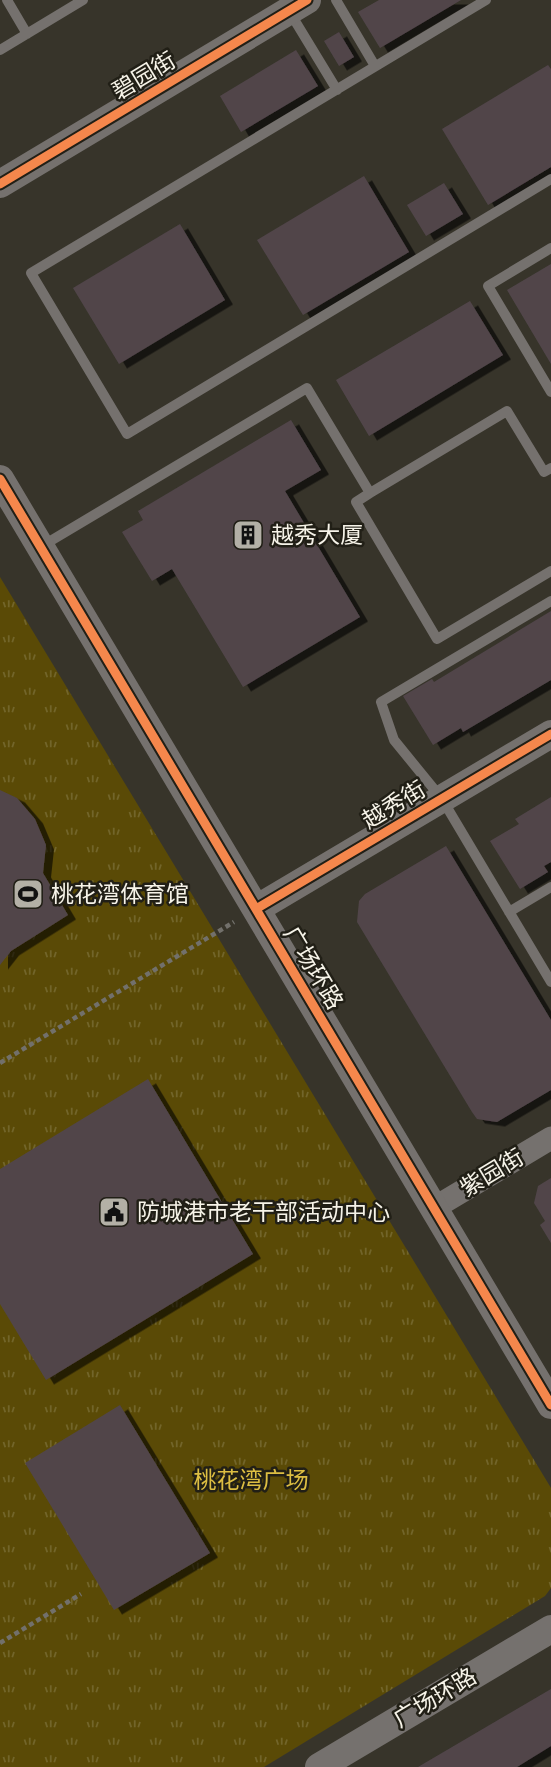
<svg xmlns="http://www.w3.org/2000/svg" width="551" height="1767" font-family="Karla,'Noto Sans SC',sans-serif">
	<style>
		.park { fill: url(#park-tufts) }
		.building { fill: #51454a; filter: url(#shadow) }
		.lines { fill: none; stroke-linecap: round; stroke-linejoin: round }
		.path { stroke: #72706b; stroke-width: 4.5; stroke-dasharray: 5 3.5; stroke-linecap: butt }
		.service { stroke: #75716e; stroke-width: 10 }
		.minor { stroke: #75716e; stroke-width: 23 }
		.tertiary { stroke: #75716e; stroke-width: 28 }
		.cycleway-casing { stroke: #211f16; stroke-width: 13 }
		.cycleway { stroke: #f5874c; stroke-width: 9 }
		.labels { text-anchor: middle; dominant-baseline: central; stroke-width: 5; stroke-linejoin: round; paint-order: stroke }
		.street-label { font-size: 23px; fill: #f6f3e8; stroke: #211f16 }
		.poi-label { font-size: 23px; fill: #f6f3e8; stroke: #211f16; text-anchor: start }
		.park-label { font-size: 23px; fill: #ddbe42; stroke: #211f16 }
	</style>
	<defs>
		<pattern id="park-tufts" width="24" height="20" patternUnits="userSpaceOnUse" patternTransform="scale(1.75)"><rect width="24" height="20" fill="#5a4a06"/><path d="M3 7l-1-3M5 7V3M7 7l1-3M15 17l-1-3M17 17v-4M19 17l1-3" fill="none" stroke="#72652a"/></pattern>
		<filter id="shadow"><feDropShadow dx="8" dy="4.5" stdDeviation="0" flood-color="#0009"/></filter>
	</defs>
	<rect width="100%" height="100%" fill="#37342a"/>
	<!-- park -->
	<path class="park" d="M0,577L551,1488V1588L545,1596L264,1767H0Z"/>
	<!-- building -->
	<path class="building" d="M379,0H461L380,48L358,12Z
		M339,32L354,57L339,66L324,41Z
		M296,50L318,86L241,132L220,96Z
		M548,65L551,69V167L488,205L442,129Z
		M364,176L409,252L303,315L257,240Z
		M444,183L463,214L426,236L407,205Z
		M180,224L225,300L119,364L73,288Z
		M551,264V364L507,290Z
		M470,301L503,355L369,436L336,380Z
		M291,420L321,470L285,491L360,617L243,687L172,569L152,581L122,532L143,520L138,511Z
		M551,611V680L463,732L461,728L433,745L403,696L432,679L434,682Z
		M0,790L17,798L35,819L46,845L43,873L68,915L11,951L0,965Z
		M551,797V862L544,866L548,872L520,889L490,841L519,824L515,819Z
		M446,846L551,1020V1090L497,1122L477,1119L472,1112L357,922L359,901L365,894Z
		M148,1079L253,1254L46,1380L0,1304V1169Z
		M551,1178V1243L540,1225L545,1221L534,1203L538,1186Z
		M120,1405L210,1553L114,1610L25,1463Z
		M551,1689V1746L517,1767H418Z"/>
	<g class="lines">
		<!-- path -->
		<path class="path" d="M0,1063L234,922
			M0,1643L81,1594"/>
		<!-- service -->
		<path class="service" d="M7,0L27,34
			M336,0L375,66
			M486,0L31,273L127,434L551,179
			M289,11L337,90
			M0,50L83,0
			M551,248L488,286L551,392
			M370,493L507,411L544,472L551,468
			M42,546L307,388L370,493L356,502L437,639L551,571
			M551,601L381,702L394,740L442,799L551,982
			M509,912L551,887"/>
		<!-- minor -->
		<path class="minor" d="M434,1208L551,1138"/>
		<!-- tertiary -->
		<path class="tertiary" d="M0,184L307,0
			M0,479L551,1405
			M256,909L551,734
			M319,1767L551,1629"/>
		<!-- cycleway casing -->
		<g class="cycleway-casing">
			<path id="cycleway" d="M0,184L307,0
				M0,479L551,1405
				M256,909L551,734"/>
		</g>
		<!-- cycleway -->
		<use href="#cycleway" class="cycleway"/>
	</g>
	<!-- icons -->
	<defs>
		<g id="building-square" transform="scale(1.575)"><rect x="-9" y="-9" width="18" height="18" rx="4" fill="#b3b0a6" stroke="#211f16"/><path d="M-4-6H4V6H1V3H-1V6H-4ZM-2.5-4.3h1.7v1.8h-1.7ZM.8-4.3h1.7v1.8H.8ZM-2.5-1h1.7V.8h-1.7ZM.8-1h1.7V.8H.8Z" fill="#111"/></g>
		<g id="stadium-square" transform="scale(1.575)"><rect x="-9" y="-9" width="18" height="18" rx="4" fill="#b3b0a6" stroke="#211f16"/><path d="M0-5a6.5 5 0 1 0 0 10a6.5 5 0 1 0 0-10ZM-3.5-1.8h7v3.6h-7Z" fill="#111"/></g>
		<g id="civic-square" transform="scale(1.575)"><rect x="-9" y="-9" width="18" height="18" rx="4" fill="#b3b0a6" stroke="#211f16"/><path d="M-.6-6.5H3V-4.5H.6V-3L4-1V1h2V6H-6V1h2V-1L-.6-3ZM-1.2 2.5V6h2.4V2.5Z" fill="#111"/></g>
	</defs>
	<g fill-rule="evenodd">
		<use href="#building-square" x="248" y="535"/>
		<use href="#stadium-square" x="28" y="894"/>
		<use href="#civic-square" x="114" y="1212"/>
	</g>
	<g class="labels">
		<!-- street labels -->
		<g class="street-label">
			<text transform="translate(144 76) rotate(-31)">碧园街</text>
			<text transform="translate(394 805) rotate(-31)">越秀街</text>
			<text transform="translate(313 968) rotate(59)">广场环路</text>
			<text transform="translate(492 1173) rotate(-31)">紫园街</text>
			<text transform="translate(435 1698) rotate(-31)">广场环路</text>
		</g>
		<!-- poi labels -->
		<g class="poi-label">
			<text x="271" y="535">越秀大厦</text>
			<text x="51" y="894">桃花湾体育馆</text>
			<text x="137" y="1212">防城港市老干部活动中心</text>
		</g>
		<!-- park labels -->
		<g class="park-label">
			<text x="251" y="1480">桃花湾广场</text>
		</g>
	</g>
</svg>
